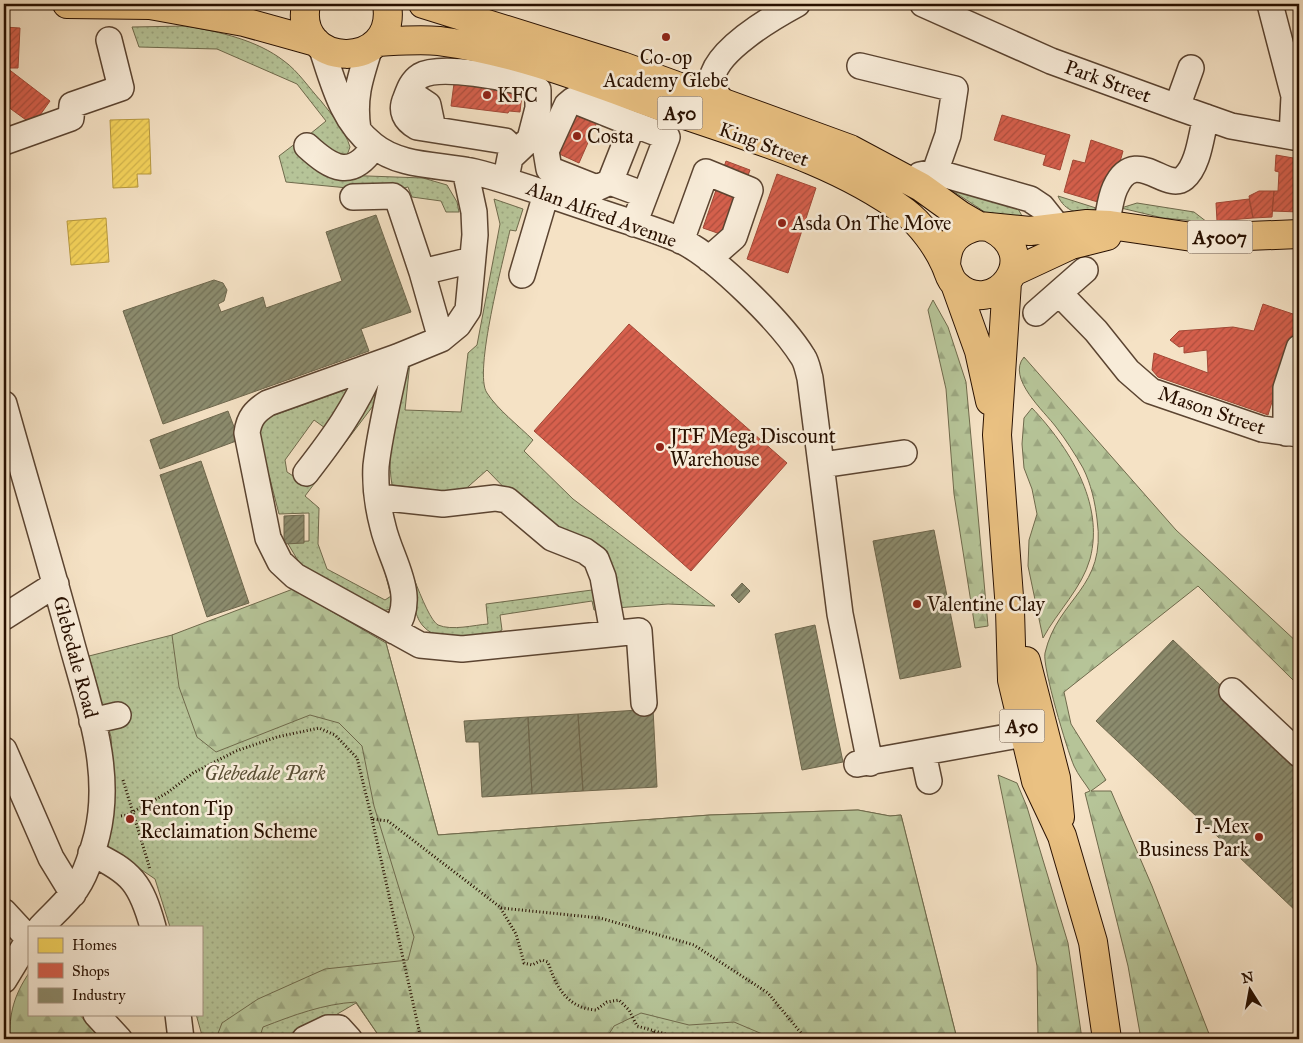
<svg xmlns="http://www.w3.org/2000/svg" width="1303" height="1043" font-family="'IM FELL Great Primer',serif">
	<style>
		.green { fill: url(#green-dots); stroke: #6f6a4c }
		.forest { fill: url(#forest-firs); stroke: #6f6a4c }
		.homes { fill: url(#homes-hatch); stroke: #b89a40 }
		.shops { fill: url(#shops-hatch); stroke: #a24836 }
		.industry { fill: url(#industry-hatch); stroke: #6e674d }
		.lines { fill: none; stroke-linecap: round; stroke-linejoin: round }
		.minor-casing { stroke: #5b4431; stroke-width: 28 }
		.major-casing { stroke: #281000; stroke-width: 30 }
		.path { stroke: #281000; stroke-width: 3; stroke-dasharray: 1 2.5; stroke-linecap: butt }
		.minor { stroke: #f8ecd9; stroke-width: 25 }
		.major { stroke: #eac182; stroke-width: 28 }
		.poi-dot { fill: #8f2418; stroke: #f8ecd9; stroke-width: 2 }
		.labels { text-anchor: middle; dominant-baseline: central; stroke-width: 5; stroke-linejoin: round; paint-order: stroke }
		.shield { fill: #f8ecd9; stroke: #665241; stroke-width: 1 }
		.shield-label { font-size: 19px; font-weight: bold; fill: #281000 }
		.poi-label { font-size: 20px; fill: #281000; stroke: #f8ecd9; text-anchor: start }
		.street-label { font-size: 20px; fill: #281000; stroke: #f8ecd9 }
		.park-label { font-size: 20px; font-style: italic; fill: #5a4f35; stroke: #f8ecd9 }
	</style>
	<defs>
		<pattern id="green-dots" width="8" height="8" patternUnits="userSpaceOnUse" patternTransform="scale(1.25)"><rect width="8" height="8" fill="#b6c498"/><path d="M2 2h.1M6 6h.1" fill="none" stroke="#9ca781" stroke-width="1.8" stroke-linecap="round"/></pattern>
		<pattern id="forest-firs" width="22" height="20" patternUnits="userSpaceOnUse" patternTransform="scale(1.25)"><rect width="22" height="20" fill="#b6c498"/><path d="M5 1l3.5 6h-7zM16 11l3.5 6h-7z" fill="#9ca781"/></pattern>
		<pattern id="homes-hatch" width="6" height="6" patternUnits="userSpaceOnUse" patternTransform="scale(1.25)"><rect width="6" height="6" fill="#f6d55c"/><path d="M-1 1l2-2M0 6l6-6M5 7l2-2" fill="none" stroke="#d3b64e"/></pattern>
		<pattern id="shops-hatch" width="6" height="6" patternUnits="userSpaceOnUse" patternTransform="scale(1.25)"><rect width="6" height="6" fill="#d6604d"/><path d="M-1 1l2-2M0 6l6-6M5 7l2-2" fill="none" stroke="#ae4e3e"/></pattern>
		<pattern id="industry-hatch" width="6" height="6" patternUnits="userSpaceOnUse" patternTransform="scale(1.25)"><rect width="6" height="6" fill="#8c8c6e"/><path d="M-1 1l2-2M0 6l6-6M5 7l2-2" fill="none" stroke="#727158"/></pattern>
	</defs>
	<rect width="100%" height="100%" fill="#f5e2c5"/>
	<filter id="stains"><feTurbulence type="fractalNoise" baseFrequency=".004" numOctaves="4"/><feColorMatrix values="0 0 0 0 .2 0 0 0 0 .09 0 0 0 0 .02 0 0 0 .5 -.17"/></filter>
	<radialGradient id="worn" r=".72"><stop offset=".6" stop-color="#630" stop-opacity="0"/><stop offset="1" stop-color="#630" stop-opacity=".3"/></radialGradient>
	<!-- green -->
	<path class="green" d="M186,26C220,32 257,40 284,61C298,71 309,88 321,101C332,115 345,130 350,147L346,158L324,150L310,134L326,121L297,84L217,49L139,47L132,27Z
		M296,143L340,175L423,178L447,185L457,202L459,212H446L441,201L412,197L408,187L389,192L286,182L279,156Z
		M945,186L1016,205L1027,225L994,218Z
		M1058,196L1096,208C1082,218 1064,211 1058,196Z
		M494,199L523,209L516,231L510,230C504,258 473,373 487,393C497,409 519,426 533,440L524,451L573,499L715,606L668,604L616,608L606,558L521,505L487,470L461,493L392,485C385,443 398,402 410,362L405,410L461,412L468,353L477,345L500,224Z
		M1137,203L1194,212L1207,222L1163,218L1121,208Z
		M379,373L382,394L305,496L319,508L318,544L327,569L385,600L391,596L372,521L396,608L377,612L307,576L287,542L309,541V513L279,514L269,475L261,477L255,432L269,410L272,416L345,390L343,383L359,377L332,433L314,420L285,460L287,472L307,485Z
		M393,520C400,538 425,618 438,625C452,631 474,625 488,624L486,604L592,590L588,562L604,609L594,610L592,601L500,615L502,630C482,642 441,645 424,627C419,622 417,616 415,610Z
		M180,633L386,643L438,835L710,815L858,810L890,816L901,815L957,1039H381L356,1003L295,1039H203L196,1014H201V927H170L155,879L108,847L114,797L111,737L89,656Z"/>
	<!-- forest -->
	<path class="forest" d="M933,300L948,327L966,382L988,626L975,628L954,494L946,389L928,310Z
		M1024,357L1176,530L1299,644V672L1293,680L1198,586L1064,692L1071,724L1106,780L1091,791H1111L1152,886L1211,1039H1141L1128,966L1085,793L1090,791C1085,783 1078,775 1074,766C1067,750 1042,666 1045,653C1058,597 1107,589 1097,519C1095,502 1091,484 1083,468C1075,454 1066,440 1056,427C1045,412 1006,378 1024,357Z
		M1032,408C1068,446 1105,503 1090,559C1082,588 1057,612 1043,638L1028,566L1029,540L1037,514L1032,489L1024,468L1022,444L1024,418Z
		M293,589L386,643L438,835L710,815L858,810L890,816L901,815L957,1039H774L734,1022L689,1025L641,1013L614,1026L606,1039H381L356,1002C323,1004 294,1015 263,1027L259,1039H220L217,1036L222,1023L258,999L325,969L408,960L414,937L374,806L362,746L339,723L310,715L216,752L197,737L179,687L172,635Z
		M998,775L1017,783L1027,807L1068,943L1082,1039H1038L1037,966Z
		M29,973V1014H79L101,1039H10C9,1014 14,995 29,973Z"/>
	<!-- homes -->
	<path class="homes" d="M149,119L151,174H137L138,187L113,188L110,120Z
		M106,218L109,262L71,265L67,221Z"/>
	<!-- shops -->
	<path class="shops" d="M4,27L20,28L18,68H7L50,101L33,125L4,104Z
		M455,76L523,85L520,112L509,111L508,113L451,106Z
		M574,110L598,120L579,163L555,152Z
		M1002,115L1070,135L1060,170L1043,165L1046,155L994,140Z
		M1091,140L1123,151L1108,205L1064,192L1073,160L1085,163Z
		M1276,155L1299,159V212L1272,211L1274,191H1278L1279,172L1275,171Z
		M726,161L750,170L726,236L703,228Z
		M777,174L816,188L788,273L747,259Z
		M1259,191H1274L1272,217L1253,218L1249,196Z
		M1249,199L1253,218L1217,221L1216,203Z
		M1263,304L1299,316V323L1292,344H1290L1268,415L1158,377L1152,370L1154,353L1208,373L1207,350L1184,353V346L1179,347L1170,340L1179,331L1233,327L1254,331Z
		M629,324L787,463L691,571L534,431Z"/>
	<!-- industry -->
	<path class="industry" d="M376,215L411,312L361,329L369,351L163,424L123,311L214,280L223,283L227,290L224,301L218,304L221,312L263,297L266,308L342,281L326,232Z
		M228,411L239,440L160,469L150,440Z
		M201,461L249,603L207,617L160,475Z
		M304,515V543L284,544V516Z
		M934,530L961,667L900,679L873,541Z
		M742,583L750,591L739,603L731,595Z
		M815,625L843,762L802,770L775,634Z
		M1173,640L1299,760V914L1096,721Z
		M653,709L657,787L583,791L578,714Z
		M578,714L583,791L532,794L528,717Z
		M528,717L532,794L482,797L479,742H466L464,721Z"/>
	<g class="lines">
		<!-- minor casing -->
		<g class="minor-casing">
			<path id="minor" d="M923,4L1051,61L1177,107L1231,126L1299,138
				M1270,4L1294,96L1292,136
				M321,46C333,82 342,121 373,145C401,168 442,164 475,172C515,182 554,197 594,210C622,220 652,228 680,240C716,257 782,323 803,357C807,363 808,371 810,378L840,614L870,763
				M860,66L955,89L948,135L935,172
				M406,98C409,90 412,81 420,76C441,64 508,78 531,85L538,90V108L530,139L512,156
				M723,103C718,96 711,88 712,79C716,50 773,17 797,4
				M1177,107L1191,68
				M433,129L428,105L416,97L406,98C400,111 405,120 417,127L505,141L512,148L508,168
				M358,130C353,98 360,78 370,47
				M4,142L71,118L72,105L121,88L109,40
				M307,146C332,169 352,180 374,146
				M465,170L474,212L475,235L468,310L458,325L441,339L397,357L268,403C255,411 249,418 247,433L268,538L280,562L295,576L420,645L462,649L639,631L644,703
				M920,175L935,172L1030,199L1042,207L1058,227
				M610,182L597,188L549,169L546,151L567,105L573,100L633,124
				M353,197L393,196L398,200L422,272L441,339
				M634,224L667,137L633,124L610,182L645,195
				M1106,225C1109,213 1110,199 1115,188C1135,144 1166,193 1184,178C1199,165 1201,135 1206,117
				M681,241L706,172L750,190L734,237L709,259
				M422,272L472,260
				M522,275L546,194
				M1059,293L1096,331L1128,371L1151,391L1262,429L1299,434
				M1036,313L1085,270
				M4,404C26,483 50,562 71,641C88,704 113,770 97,835C92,854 85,879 72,894C63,906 51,916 41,927
				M1286,433V388L1299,348
				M822,465L904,453
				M306,473C334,437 355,408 373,366
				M378,497L443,504L495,498L507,500L552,538L585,551L596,559L603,577L613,633
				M4,617L56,584
				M394,631C419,596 391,562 383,527C378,508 375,485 376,466C380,430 390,393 397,357
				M1232,691L1299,754
				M92,721L118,715
				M4,750L51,858L73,894
				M923,753L929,781
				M857,764L1024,734
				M91,853C132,872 141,884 153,927
				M4,912L29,939
				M4,980L29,939
				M96,1014L119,1039
				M178,1014L181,1039
				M305,1039L328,1028H339L349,1039"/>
		</g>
		<!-- major casing -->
		<g class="major-casing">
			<path id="major" d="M67,4L150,5L244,22L316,42
				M306,4C293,69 398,72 387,4
				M423,4L622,66L850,149L921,187L960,215L979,226L1030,231L1087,224L1110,225L1199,238L1299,234
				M377,42C397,41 419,39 439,41C524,52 605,87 685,115C761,141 840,164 905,212C921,224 937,246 945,264C949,272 949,279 956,285C994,320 1045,256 991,228
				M946,265C947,242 957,231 979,226
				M1013,272L1071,245L1107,236
				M1007,282L997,435L1010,610L1012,680L1036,781L1062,836L1093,942L1107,1039
				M955,284L979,351L990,401
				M1026,661L1056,778L1060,817"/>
		</g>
		<!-- path -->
		<path class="path" d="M123,780L150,869
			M121,816L127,815L167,793L193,773L236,751L277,737L319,728L335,735L357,758L372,819L388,821L500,907L516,934L524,963L532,965L542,960L548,962C556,987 567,1008 596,1010L607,1002L619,1000L629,1010L637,1026L683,1039
			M372,819L421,1039
			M501,908L600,918L694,945L768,993L806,1039
			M651,1039L654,1031"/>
		<!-- minor -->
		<use href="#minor" class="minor"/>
		<!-- major -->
		<use href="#major" class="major"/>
	</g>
	<!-- markers -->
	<g class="poi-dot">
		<circle cx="666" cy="37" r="5"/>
		<circle cx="487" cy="95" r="5"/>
		<circle cx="577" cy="136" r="5"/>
		<circle cx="782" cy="223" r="5"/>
		<circle cx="660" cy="447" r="5"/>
		<circle cx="917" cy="604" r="5"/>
		<circle cx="130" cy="819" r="5"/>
		<circle cx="1259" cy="837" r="5"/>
	</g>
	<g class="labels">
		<!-- shield labels -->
		<g class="shield">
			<rect x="657.5" y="96.5" width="45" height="33" rx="4"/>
			<rect x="1187.5" y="220.5" width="65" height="33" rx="4"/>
			<rect x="999.5" y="709.5" width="45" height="33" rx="4"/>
		</g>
		<g class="shield-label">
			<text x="680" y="113">A50</text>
			<text x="1220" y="237">A5007</text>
			<text x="1022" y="726">A50</text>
		</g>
		<!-- poi labels -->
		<g class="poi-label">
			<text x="666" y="57" text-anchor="middle">Co-op<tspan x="666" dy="23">Academy Glebe</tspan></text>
			<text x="497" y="95">KFC</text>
			<text x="587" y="136">Costa</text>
			<text x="792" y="223">Asda On The Move</text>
			<text x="670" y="436">JTF Mega Discount<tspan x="670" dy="23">Warehouse</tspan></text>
			<text x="927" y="604">Valentine Clay</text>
			<text x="140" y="808">Fenton Tip<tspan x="140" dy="23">Reclaimation Scheme</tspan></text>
			<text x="1249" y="826" text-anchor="end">I-Mex<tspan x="1249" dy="23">Business Park</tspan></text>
		</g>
		<!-- street labels -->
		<g class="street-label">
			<text transform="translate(1108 81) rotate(20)">Park Street</text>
			<text transform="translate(764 144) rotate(20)">King Street</text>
			<text transform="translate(602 214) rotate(20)">Alan Alfred Avenue</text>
			<text transform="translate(1212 410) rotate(19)">Mason Street</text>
			<text transform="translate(76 657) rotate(75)">Glebedale Road</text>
		</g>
		<!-- park labels -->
		<g class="park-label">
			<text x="265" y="773">Glebedale Park</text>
		</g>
	</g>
	<!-- margin -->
	<rect width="1303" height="1043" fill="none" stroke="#f5e2c5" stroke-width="20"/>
	<rect x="5" y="5" width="1293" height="1033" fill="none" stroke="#281000" stroke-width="2.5"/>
	<rect x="10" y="10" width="1283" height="1023" fill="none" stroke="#281000"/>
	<!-- legend -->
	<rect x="28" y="926" width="175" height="90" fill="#f8ecd9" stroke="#a59482"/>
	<rect x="38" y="938" width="25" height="15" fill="#f6d55c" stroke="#a59482"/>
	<text x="72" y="950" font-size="15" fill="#281000">Homes</text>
	<rect x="38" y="963" width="25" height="15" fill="#d6604d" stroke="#a59482"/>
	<text x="72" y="976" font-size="15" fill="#281000">Shops</text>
	<rect x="38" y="988" width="25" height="15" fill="#8c8c6e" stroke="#a59482"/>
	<text x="72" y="1000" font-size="15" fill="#281000">Industry</text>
	<!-- north arrow -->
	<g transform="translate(1250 990) rotate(349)" stroke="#f8ecd9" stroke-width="4" paint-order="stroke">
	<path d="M0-4L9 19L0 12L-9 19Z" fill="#281000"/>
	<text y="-8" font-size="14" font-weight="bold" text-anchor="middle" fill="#281000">N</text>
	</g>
	<rect width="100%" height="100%" filter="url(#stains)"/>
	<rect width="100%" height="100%" fill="url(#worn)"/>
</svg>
